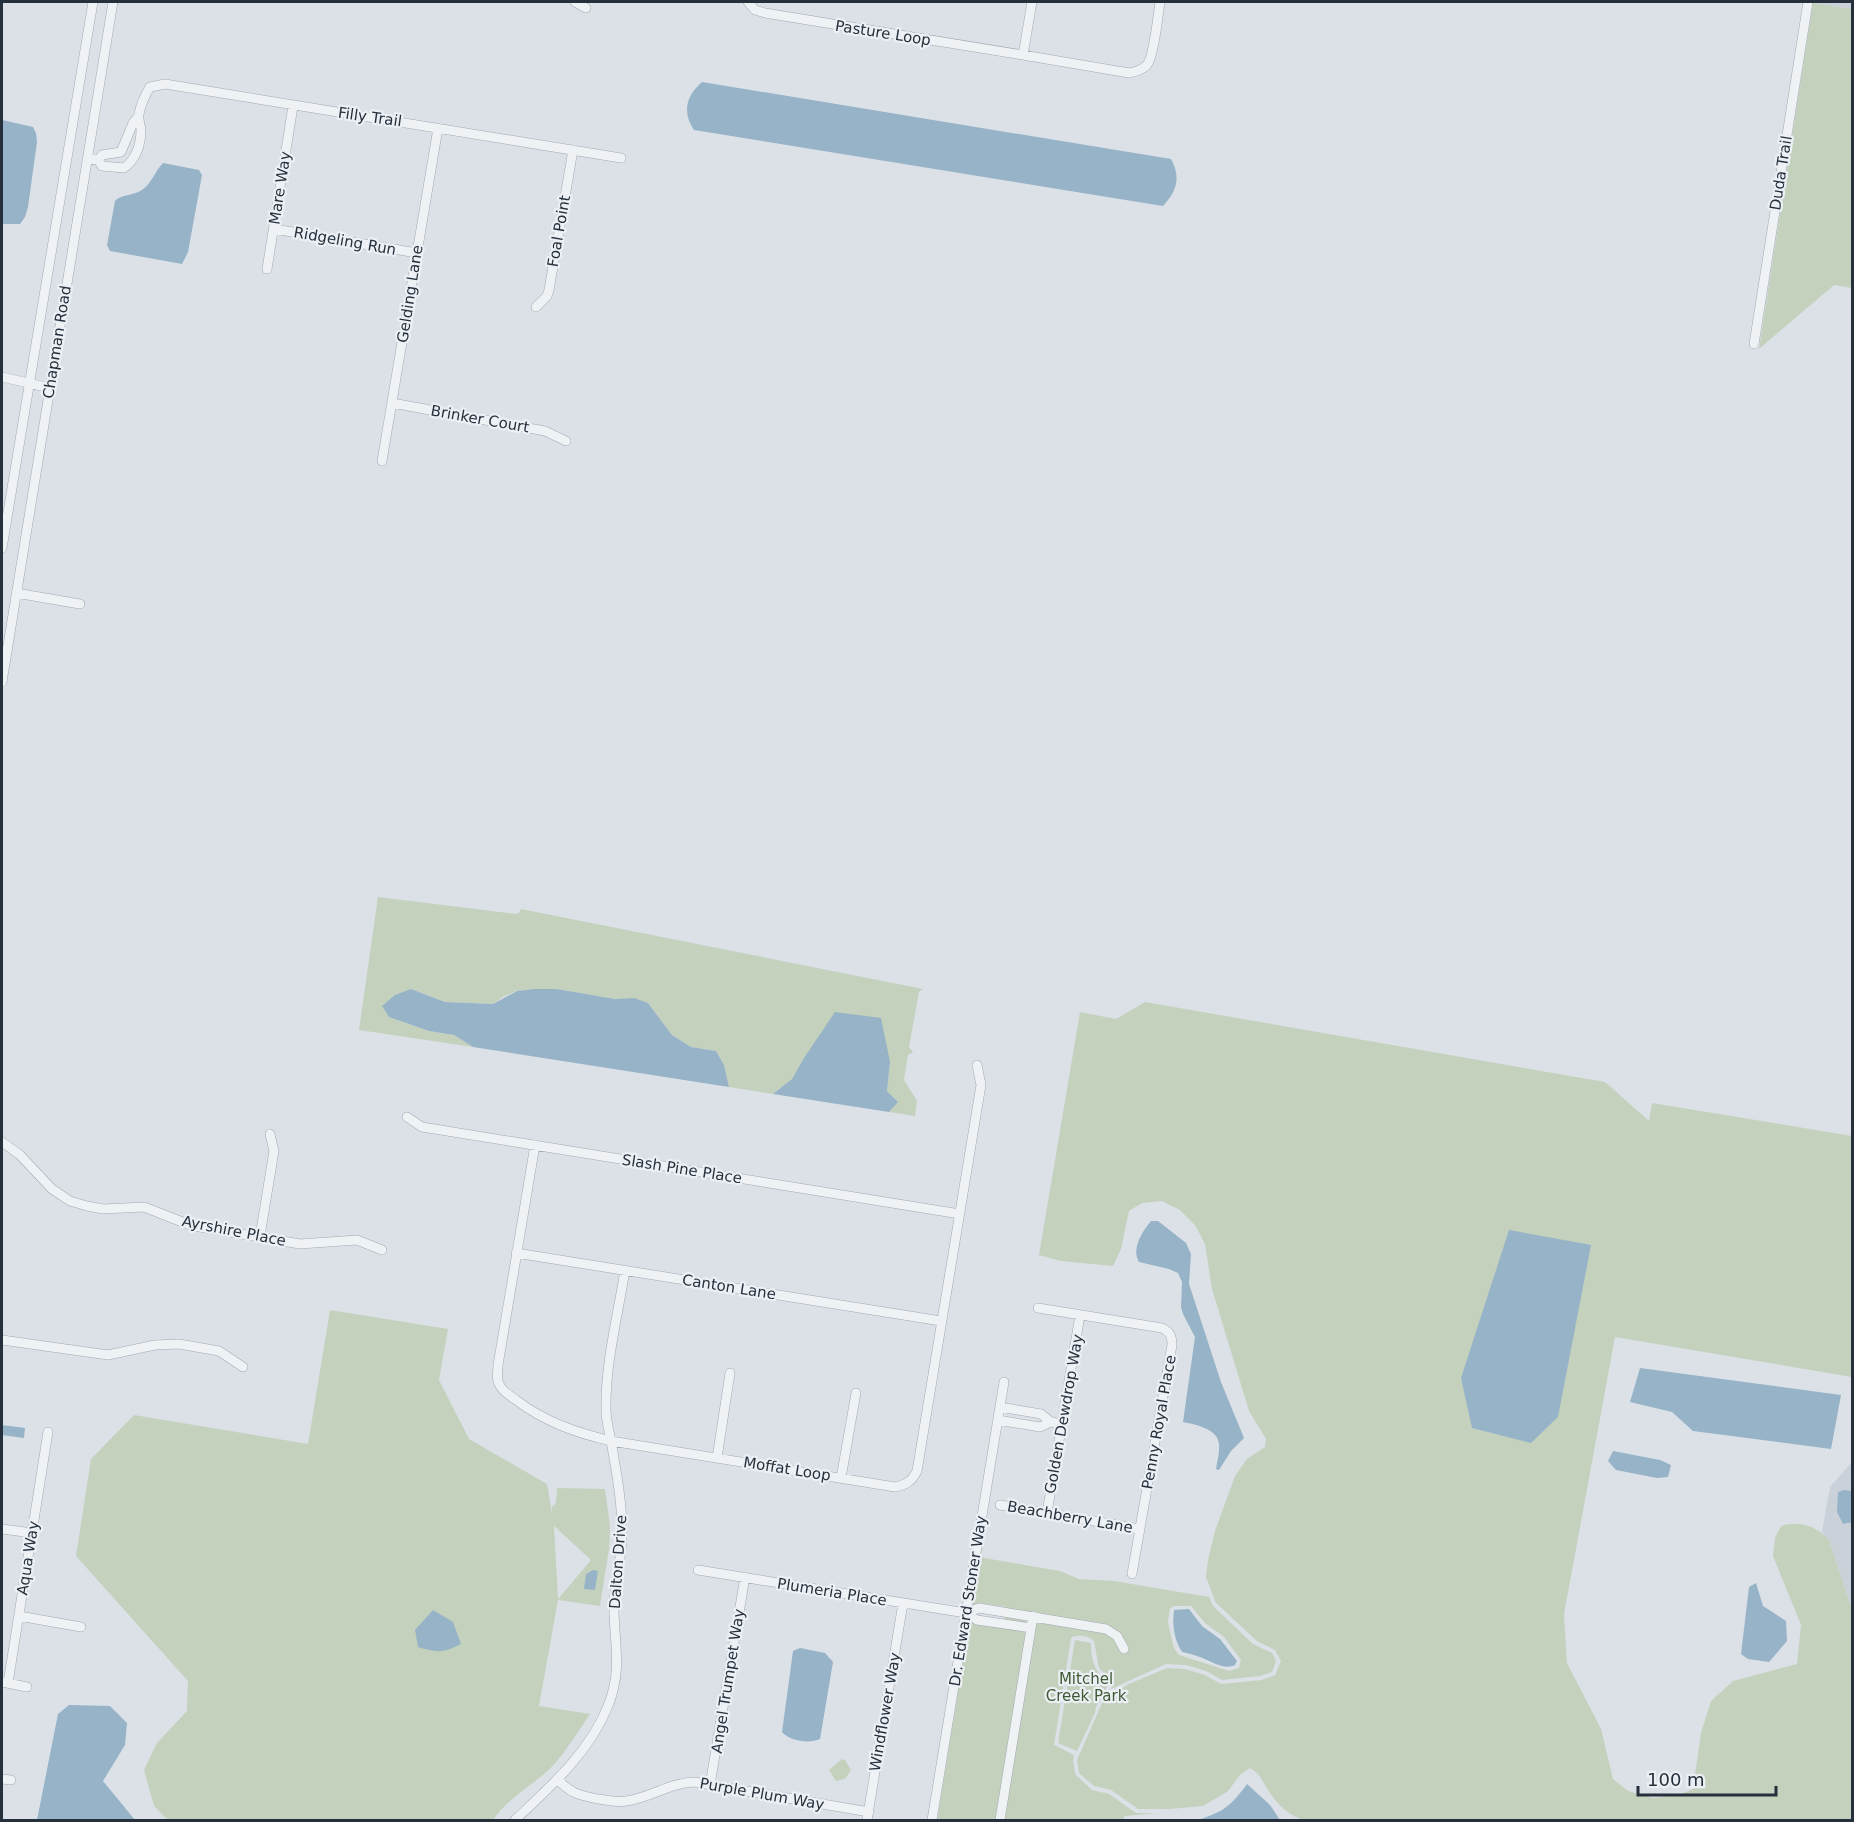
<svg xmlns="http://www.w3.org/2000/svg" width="1854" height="1822" font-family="'DejaVu Sans',sans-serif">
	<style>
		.built { fill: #cad1d9 }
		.green { fill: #c4d1bd; fill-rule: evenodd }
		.water { fill: #96b3c8 }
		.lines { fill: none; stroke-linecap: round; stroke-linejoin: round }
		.minor-casing { stroke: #a2a8b1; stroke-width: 10 }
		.minor { stroke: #eff2f5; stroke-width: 9 }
		.labels { text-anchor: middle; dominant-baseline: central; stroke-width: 4.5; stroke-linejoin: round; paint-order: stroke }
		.street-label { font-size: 15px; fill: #26303d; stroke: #ecf0f5 }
		.park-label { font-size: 15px; fill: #3d5933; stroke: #ecf0f5 }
	</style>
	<rect width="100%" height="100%" fill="#dce1e7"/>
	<!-- built -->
	<path class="built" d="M1813,2H1852V9L1813,3Z
		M1852,1462V1609L1829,1540L1822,1532L1830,1487Z"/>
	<!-- green -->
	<path class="green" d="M1813,3L1852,9V288L1834,285L1759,349Z
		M378,897L516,914L519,913L521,909L923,989L919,992L909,1047L913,1052L908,1055L904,1080L917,1101L915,1116L889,1112L898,1102L887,1091L890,1062L827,1024L792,1079L773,1094L729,1087L724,1065L716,1051L691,1047L672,1035L648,1003L634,999H615L557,989H534L516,991L503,997L493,1004L445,1002L411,989L389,1017L429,1031L454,1035L473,1047L359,1030Z
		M1145,1002L1605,1082L1649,1121L1652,1103L1852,1136V1377L1615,1337L1564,1614L1567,1663L1601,1729L1613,1779L1628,1791L1653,1798L1681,1794L1693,1789L1701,1733L1711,1701L1733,1681L1797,1664L1801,1625L1773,1556L1775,1538L1781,1526C1798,1520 1817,1526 1829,1540L1852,1609V1820H1305C1289,1817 1276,1803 1268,1790C1261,1779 1261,1775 1250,1768L1240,1775L1228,1791L1203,1806L1170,1809H1138L1111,1790L1094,1786L1079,1773L1077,1760L1102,1703L1113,1693L1129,1684L1167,1668L1185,1669L1205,1675L1221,1684L1262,1680L1275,1675L1281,1661L1275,1650L1257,1641L1216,1603L1206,1577L1208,1560L1215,1531L1235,1476L1247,1459L1265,1447L1266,1439L1249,1411L1212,1289L1205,1244L1195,1225L1180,1210L1162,1201L1142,1203L1129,1211L1121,1249L1113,1266L1061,1261L1039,1255L1080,1012L1116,1019Z
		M330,1310L448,1329L439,1380L469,1439L547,1484L552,1513V1507L556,1503L557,1488L605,1489L610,1526L609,1549L600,1606L558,1600L539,1706L590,1714C577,1733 562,1759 544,1774C526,1789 507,1800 493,1820H400L395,1819L393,1820H168L154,1806L144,1770L157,1743L187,1711L188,1681L76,1556L91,1459L134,1415L308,1444ZM554,1526L591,1560L558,1599Z
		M983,1544L982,1555L984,1558L1060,1571L1079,1579L1114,1581L1209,1597L1213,1606L1253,1644L1272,1653L1276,1661L1272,1672L1260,1676L1222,1680L1206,1671L1186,1665L1166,1664L1111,1689L1113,1682L1099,1668L1094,1641C1089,1636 1077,1634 1071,1638L1054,1745L1074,1755L1073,1760L1075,1774L1092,1790L1109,1794L1136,1813H1157L1125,1816L1123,1820H937L970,1621L976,1624L1003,1628L1006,1607L979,1603L973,1605ZM1174,1606H1191L1205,1623L1224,1637L1241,1660L1239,1668L1229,1671L1179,1655L1174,1648L1170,1632L1168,1622L1170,1608Z
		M1075,1640L1091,1643C1091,1661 1095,1672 1109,1683L1096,1707L1095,1713L1077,1751L1058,1743Z
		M842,1759L845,1760L851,1770L845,1779L836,1781L829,1770Z"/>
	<!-- water -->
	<path class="water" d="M702,82L1171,159C1181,177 1177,191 1163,206L694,130C682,112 686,96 702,82Z
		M2,120L33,127L36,133L37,142L28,207L25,217L20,224H2Z
		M163,163L199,170L202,175L188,252L182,264L110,251L107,245L115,201C121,194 133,196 142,190C152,183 155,171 163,163Z
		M411,989L445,1002L493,1004L517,991L534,989H557L615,999L634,998L648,1003L672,1035L691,1047L716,1051L724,1065L729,1087L473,1047L454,1035L429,1031L389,1017L382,1006L395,995Z
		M835,1012L881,1018L890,1062L887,1091L898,1102L889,1112L773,1094L792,1079L804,1058Z
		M1151,1221H1158L1186,1243L1191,1254L1189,1284L1221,1382L1244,1438L1231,1451L1219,1470L1216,1469C1217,1461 1220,1452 1219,1444C1218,1429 1195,1424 1183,1422L1195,1337L1183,1314L1181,1307L1182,1282L1178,1273L1169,1269L1139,1262C1131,1249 1142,1232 1151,1221Z
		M1509,1230L1591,1245L1558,1417L1531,1443L1472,1428L1461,1378Z
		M1640,1368L1841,1395L1831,1449L1693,1431L1672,1412L1630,1402Z
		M2,1425L25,1428L24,1438L2,1435Z
		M1613,1451L1660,1460L1671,1465L1668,1477L1657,1478L1616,1470L1608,1461Z
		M1844,1490L1852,1491V1522L1843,1524L1837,1512L1838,1492Z
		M593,1570L598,1571L595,1590L584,1589L586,1574Z
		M1756,1583L1763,1606L1786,1621L1787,1641L1769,1662L1748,1659L1741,1654L1749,1587Z
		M1189,1609L1202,1626L1220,1639L1237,1661L1235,1665C1222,1671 1209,1659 1197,1656C1192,1654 1187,1653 1182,1652C1174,1639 1172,1625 1174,1610Z
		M433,1610L453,1622L461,1644C443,1653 438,1653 418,1647L415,1630Z
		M800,1648L825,1653L833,1662L820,1739C809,1744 790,1741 782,1732L793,1651Z
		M69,1705L110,1706L127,1723L125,1745L103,1781L135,1820H37L58,1714Z
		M1247,1784L1270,1805L1280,1820H1198C1223,1812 1231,1806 1247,1784Z"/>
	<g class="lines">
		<!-- minor casing -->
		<g class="minor-casing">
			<path id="minor" d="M575,2L586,8
				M748,2L755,10L765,13L1023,55
				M1032,2L1023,55L1129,73C1135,72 1142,70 1147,65C1154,56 1158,15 1160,2
				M87,159L98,160L102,166L124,168C136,159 141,144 141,129C140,124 138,119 139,114C141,104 145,95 150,87L165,84L621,158
				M98,160L102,155L121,152L133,123L139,116
				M274,229L417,253
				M267,269L293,106
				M536,307L547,296L549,290L573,150
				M1754,344L1808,2
				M2,377L50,388
				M392,403L545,431L566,441
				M382,461L438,128
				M2,548L93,2
				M16,593L80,604
				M2,682L113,2
				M407,1117L422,1127L960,1214
				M2,1142L20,1155L52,1189L70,1201L87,1206L103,1209L144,1207L190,1225L206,1228L300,1244L357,1240L382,1250
				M535,1145L498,1365C498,1371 496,1379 499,1384C502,1391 510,1396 516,1400C545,1422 577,1433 611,1441L895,1487C906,1485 912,1481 917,1471L981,1085L977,1065
				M260,1236L274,1151L270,1134
				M516,1253L941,1321
				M1038,1308L1162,1328C1170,1332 1172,1336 1172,1345L1132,1574
				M2,1340L108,1355L155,1345L179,1344L219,1351L243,1367
				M1000,1407L1041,1414L1051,1422L1062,1424
				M998,1420L1040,1427L1051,1422
				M717,1458L730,1373
				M841,1478L856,1393
				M1000,1505L1140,1529
				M1047,1513L1080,1315
				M2,1529L32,1533
				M698,1570L966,1613L977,1620L1031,1628
				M966,1613L979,1608L1106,1629L1117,1636L1124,1649
				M19,1616L81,1627
				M2,1682L27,1687
				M8,1683L48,1432
				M2,1779L11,1780
				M557,1779C572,1794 578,1795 598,1799C608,1800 617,1803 626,1801C650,1798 669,1783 694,1782L869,1812
				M710,1785L745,1577
				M515,1820C551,1786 589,1753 608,1706C622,1671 615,1647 614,1612C613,1584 623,1558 622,1531C622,1501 616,1470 611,1441C609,1431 606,1420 606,1410C605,1364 618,1315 625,1270
				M867,1820L903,1603
				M932,1820L1004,1382
				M1000,1820L1033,1616"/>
		</g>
		<!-- minor -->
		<use href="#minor" class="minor"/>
	</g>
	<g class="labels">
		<!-- street labels -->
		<g class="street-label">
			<text transform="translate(883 33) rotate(9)">Pasture Loop</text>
			<text transform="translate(370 117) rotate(8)">Filly Trail</text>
			<text transform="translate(1781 173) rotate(-81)">Duda Trail</text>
			<text transform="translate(280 188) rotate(-81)">Mare Way</text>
			<text transform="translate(559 231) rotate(-80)">Foal Point</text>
			<text transform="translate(345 241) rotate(10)">Ridgeling Run</text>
			<text transform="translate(410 294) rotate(-81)">Gelding Lane</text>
			<text transform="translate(57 342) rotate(-81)">Chapman Road</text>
			<text transform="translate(480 419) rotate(10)">Brinker Court</text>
			<text transform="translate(682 1169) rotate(9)">Slash Pine Place</text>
			<text transform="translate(234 1231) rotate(11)">Ayrshire Place</text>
			<text transform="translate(729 1287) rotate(9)">Canton Lane</text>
			<text transform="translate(1064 1414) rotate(-80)">Golden Dewdrop Way</text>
			<text transform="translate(1159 1422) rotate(-80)">Penny Royal Place</text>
			<text transform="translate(787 1469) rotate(9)">Moffat Loop</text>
			<text transform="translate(1070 1517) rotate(10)">Beachberry Lane</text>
			<text transform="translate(28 1558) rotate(-81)">Aqua Way</text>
			<text transform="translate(618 1562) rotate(-86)">Dalton Drive</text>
			<text transform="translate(832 1592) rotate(9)">Plumeria Place</text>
			<text transform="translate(968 1601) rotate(-81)">Dr. Edward Stoner Way</text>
			<text transform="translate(728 1681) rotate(-81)">Angel Trumpet Way</text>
			<text transform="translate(885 1712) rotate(-80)">Windflower Way</text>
			<text transform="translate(762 1794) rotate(10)">Purple Plum Way</text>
		</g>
		<!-- park labels -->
		<g class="park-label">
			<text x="1086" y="1679">Mitchel<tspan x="1086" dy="17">Creek Park</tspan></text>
		</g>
	</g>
	<!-- border -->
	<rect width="1854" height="1822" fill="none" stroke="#26303d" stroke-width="6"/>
	<!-- scale -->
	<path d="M1638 1786v9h138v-9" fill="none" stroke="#26303d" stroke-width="3"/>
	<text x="1647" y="1786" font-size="18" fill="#26303d" stroke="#ecf0f5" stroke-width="4.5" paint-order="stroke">100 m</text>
</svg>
